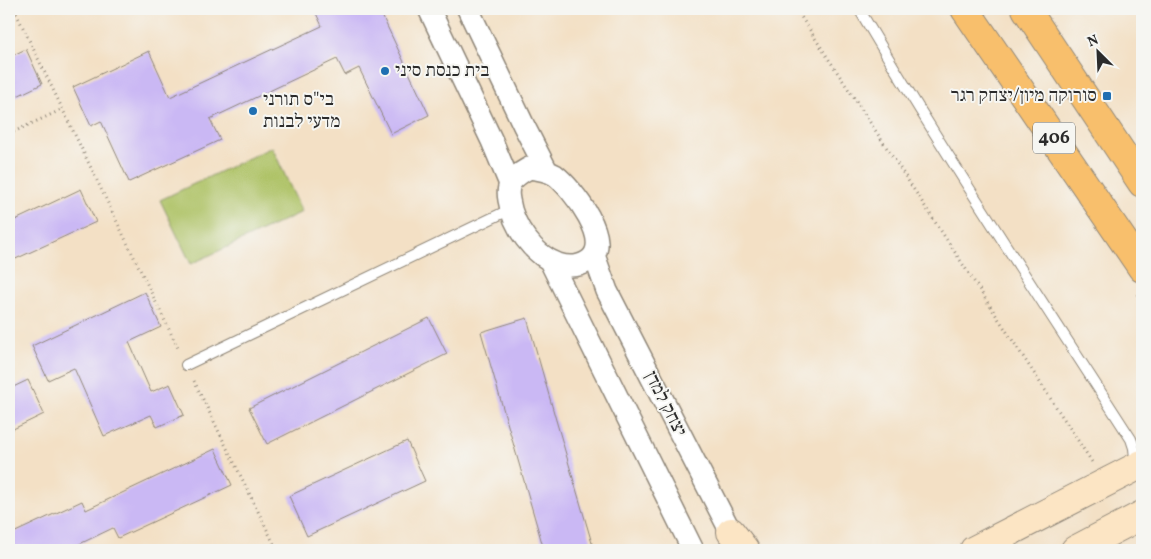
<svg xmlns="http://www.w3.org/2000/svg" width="1151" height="559" font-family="Vollkorn,'Frank Ruhl Libre',serif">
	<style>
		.green { fill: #afc367; stroke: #6d7749 }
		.building { fill: #cab8f4 }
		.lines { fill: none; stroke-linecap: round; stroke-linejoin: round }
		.lane-casing { stroke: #8f8678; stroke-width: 12 }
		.street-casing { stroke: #8f8678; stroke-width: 24 }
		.secondary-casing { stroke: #8f8678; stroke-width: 30 }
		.primary-casing { stroke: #8f8678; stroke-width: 30 }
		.path { stroke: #8f8678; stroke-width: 3; stroke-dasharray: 1 4; stroke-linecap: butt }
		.lane { stroke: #fff; stroke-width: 10 }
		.street { stroke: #fff; stroke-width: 21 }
		.secondary { stroke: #fce5c4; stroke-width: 28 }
		.primary { stroke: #f8bf6c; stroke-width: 28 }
		.poi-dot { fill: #1f6fb2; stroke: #f6f6f2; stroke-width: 2 }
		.labels { text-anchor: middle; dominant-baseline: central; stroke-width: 4; stroke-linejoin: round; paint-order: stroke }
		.shield { fill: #f6f6f2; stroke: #686867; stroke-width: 1 }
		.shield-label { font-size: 18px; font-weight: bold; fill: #2b2b2b }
		.poi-label { font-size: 19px; fill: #2b2b2b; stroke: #f6f6f2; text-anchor: start }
		.street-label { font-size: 19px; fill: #2b2b2b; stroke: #f6f6f2 }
	</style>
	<rect width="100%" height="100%" fill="#f6f6f2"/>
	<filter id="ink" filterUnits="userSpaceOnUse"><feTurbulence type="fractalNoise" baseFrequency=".02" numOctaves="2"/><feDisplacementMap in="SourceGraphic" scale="10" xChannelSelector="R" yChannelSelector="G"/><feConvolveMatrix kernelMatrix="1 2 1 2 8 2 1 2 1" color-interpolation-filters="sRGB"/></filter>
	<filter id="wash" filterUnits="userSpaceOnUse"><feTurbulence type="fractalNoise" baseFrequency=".0096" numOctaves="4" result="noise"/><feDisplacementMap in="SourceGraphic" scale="20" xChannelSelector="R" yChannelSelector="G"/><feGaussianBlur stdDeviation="1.12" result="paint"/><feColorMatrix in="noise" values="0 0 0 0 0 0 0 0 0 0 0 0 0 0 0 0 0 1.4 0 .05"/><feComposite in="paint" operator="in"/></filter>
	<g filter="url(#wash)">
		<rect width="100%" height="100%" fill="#f3e0c5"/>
		<!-- green -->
		<path class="green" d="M272,147L302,212L191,264L160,200Z"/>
		<g id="blocks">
			<!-- building -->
			<path class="building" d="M314,9H379L429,115L391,134L359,68L345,75L337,59L210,119L220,140L129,182L101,121L91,126L73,87L149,51L170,97L322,26Z
				M26,49L42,84L9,100V57Z
				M81,189L96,222L9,262V223Z
				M145,292L161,327L129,342L151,392L170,384L184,415L157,427L151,415L104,436L74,368L48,380L32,346Z
				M429,318L447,354L267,444L249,408Z
				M527,318L556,420L594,550H544L481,332Z
				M28,380L44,414L9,431V389Z
				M407,441L425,481L307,536L289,496Z
				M215,449L232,485L118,538L113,528L67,550H9V535L82,501L86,510Z"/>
		</g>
	</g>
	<g filter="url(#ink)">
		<use href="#blocks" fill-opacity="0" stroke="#8f8678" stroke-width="1"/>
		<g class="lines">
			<!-- lane casing -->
			<g class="lane-casing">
				<path id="lane" d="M859,9C945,155 1039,296 1131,439C1135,448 1136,455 1134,465
					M186,365L511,209"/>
			</g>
			<!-- street casing -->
			<g class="street-casing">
				<path id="street" d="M429,9L492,141L510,184
					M468,9L524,126L547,171
					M529,168C538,169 547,170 555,175C572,188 616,243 588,261C579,267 568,267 558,264C533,255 513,226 509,200C508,195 508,187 511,182C516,175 522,172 529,168Z
					M594,255L607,291L738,546
					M550,261L693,550"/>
			</g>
			<!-- secondary casing -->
			<g class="secondary-casing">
				<path id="secondary" d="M731,532L745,550
					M974,550L1142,464
					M1075,550L1142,515"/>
			</g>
			<!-- primary casing -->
			<g class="primary-casing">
				<path id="primary" d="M965,9L1142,268
					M1026,9L1142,183"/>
			</g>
			<!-- path -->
			<path class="path" d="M14,9L179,350
				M796,9L1092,462
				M9,134L63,109
				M1138,294L1142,300
				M194,381L277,550"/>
			<!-- lane -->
			<use href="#lane" class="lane"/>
			<!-- street -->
			<use href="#street" class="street"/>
			<!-- secondary -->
			<use href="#secondary" class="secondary"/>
			<!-- primary -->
			<use href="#primary" class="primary"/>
		</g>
	</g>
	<!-- markers -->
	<g class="poi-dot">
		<circle cx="385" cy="71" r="5"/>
		<rect x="1102" y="91" width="10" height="10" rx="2.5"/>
		<circle cx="253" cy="111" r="5"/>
	</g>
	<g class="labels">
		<!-- shield labels -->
		<rect class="shield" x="1033" y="122.5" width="42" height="31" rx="4"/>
		<g class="shield-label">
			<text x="1054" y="138">406</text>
		</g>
		<!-- poi labels -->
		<g class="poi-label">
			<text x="395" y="71">בית כנסת סיני</text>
			<text x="1097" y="96" text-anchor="end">סורוקה מיון/יצחק רגר</text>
			<text x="263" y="100">בי"ס תורני<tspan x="263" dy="22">מדעי לבנות</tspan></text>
		</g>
		<!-- street labels -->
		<g class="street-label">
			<text transform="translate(665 404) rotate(63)">יצחק למדן</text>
		</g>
	</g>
	<!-- margin -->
	<rect width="1151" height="559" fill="none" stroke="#f6f6f2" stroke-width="30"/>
	<!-- north arrow -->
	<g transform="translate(1098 52) rotate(336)" stroke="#f6f6f2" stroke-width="4" paint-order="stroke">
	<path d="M0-4L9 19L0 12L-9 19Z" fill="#2b2b2b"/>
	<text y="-8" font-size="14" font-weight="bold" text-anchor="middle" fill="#2b2b2b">N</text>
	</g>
</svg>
